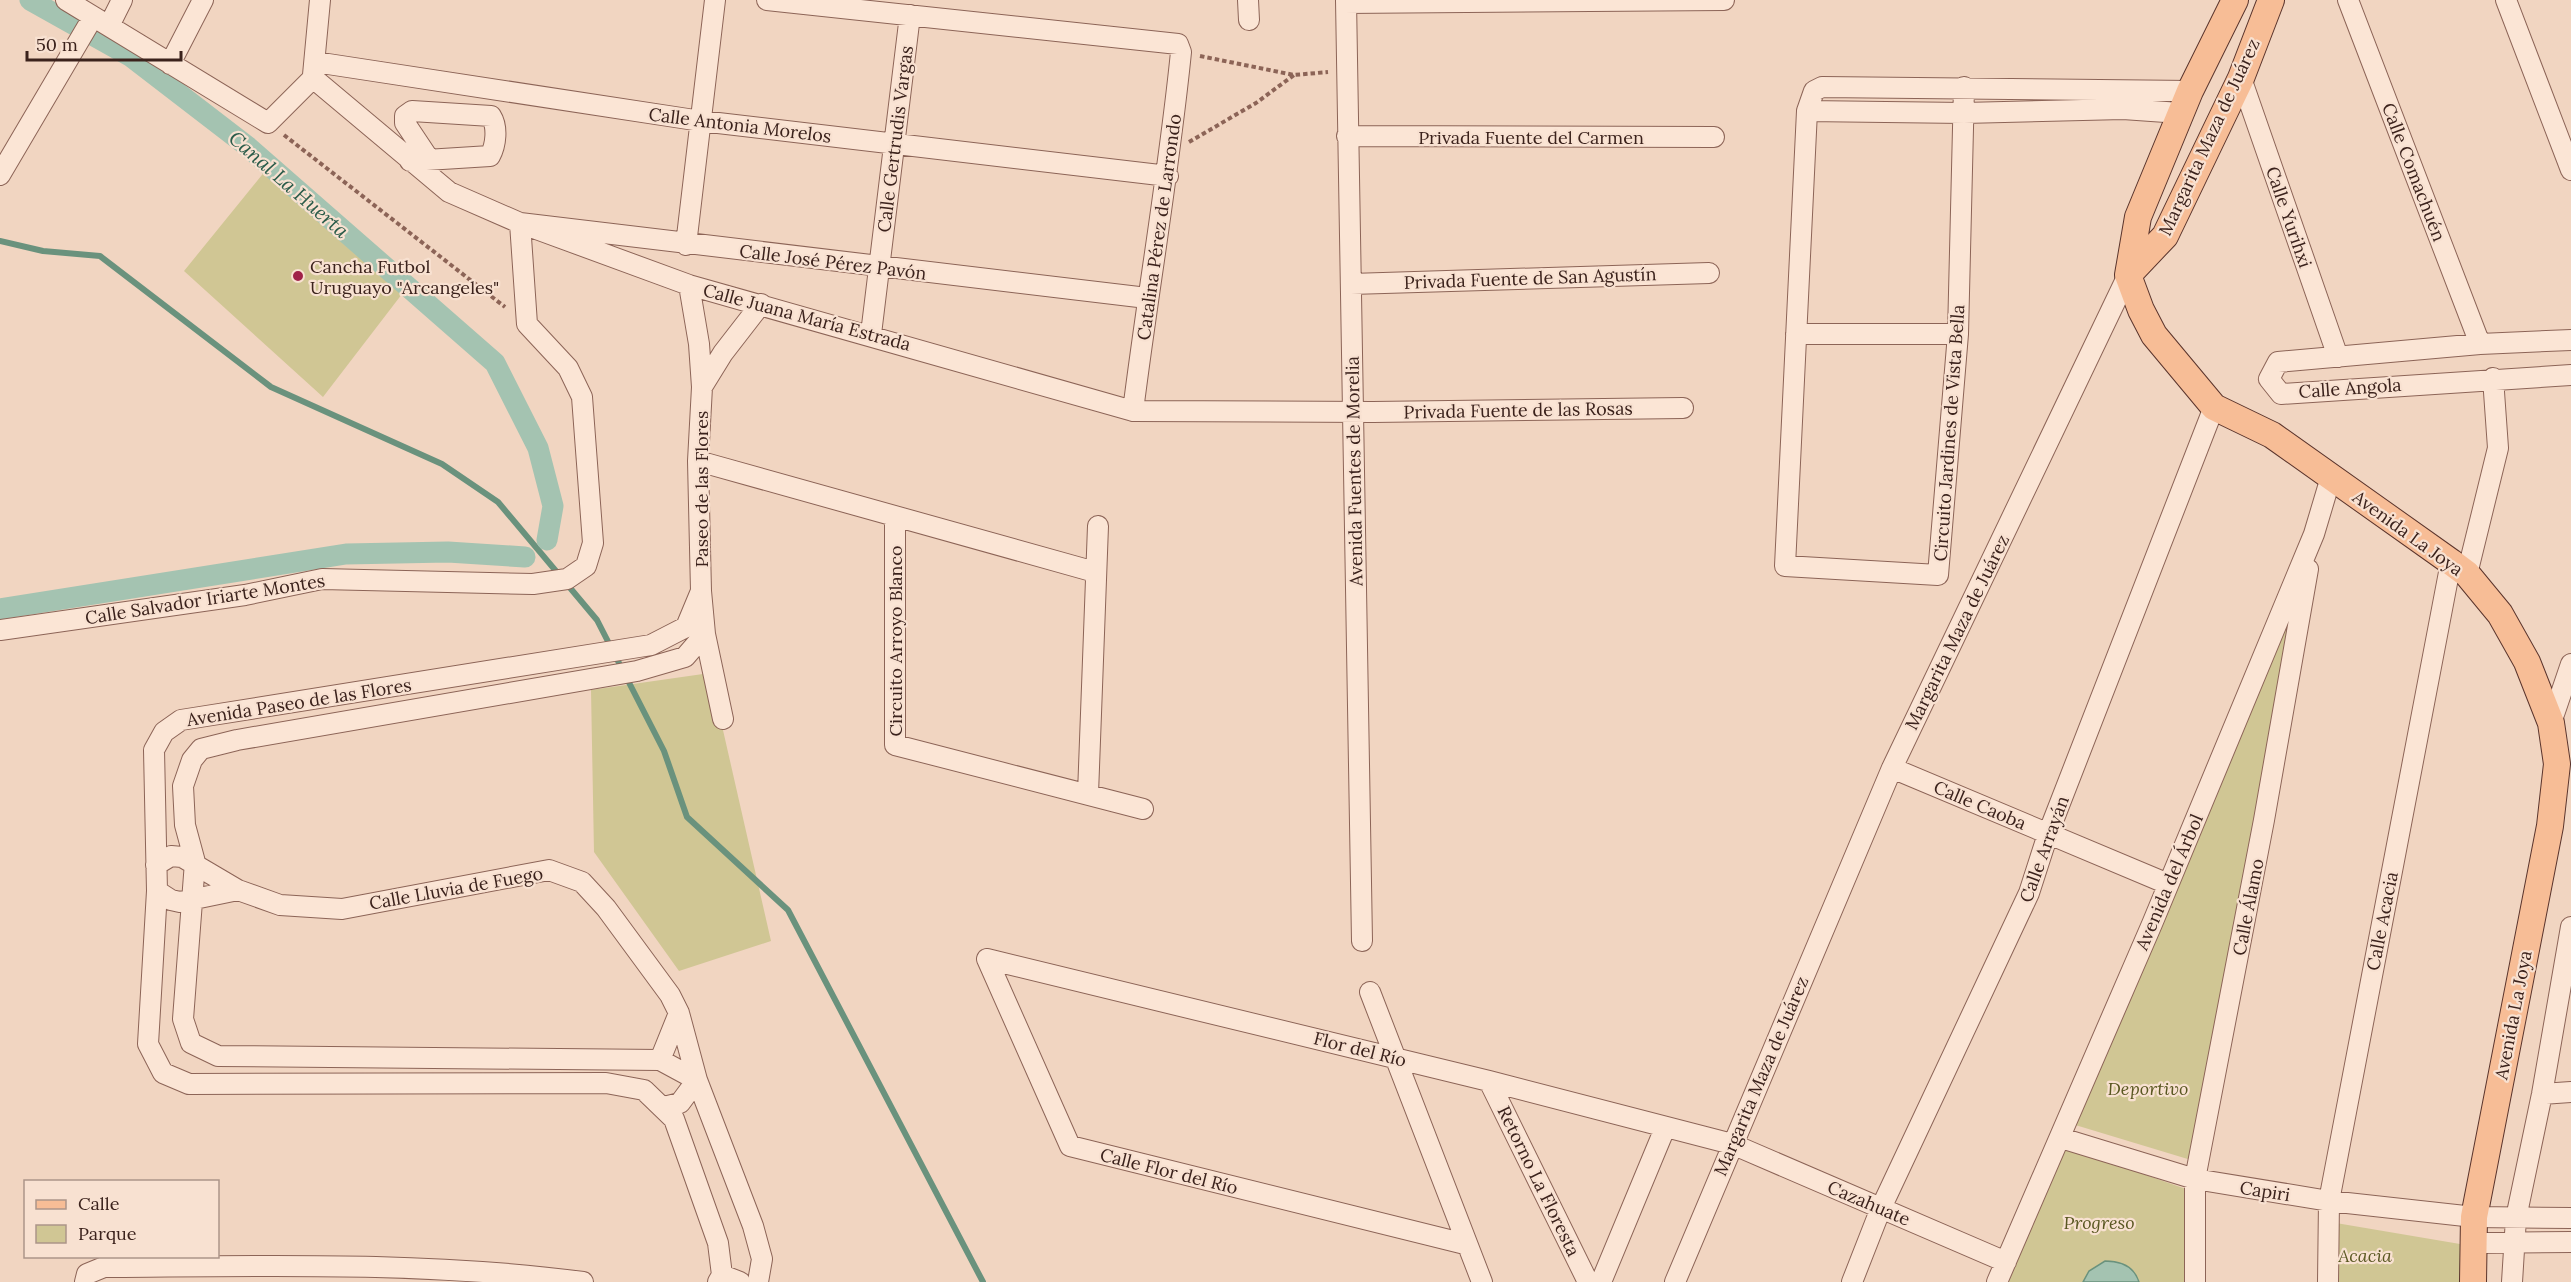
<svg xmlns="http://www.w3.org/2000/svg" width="2571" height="1282" font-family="Lora,serif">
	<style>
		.green { fill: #d0c694 }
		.water { fill: #a4c3b1; stroke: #6a927d; stroke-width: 1.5 }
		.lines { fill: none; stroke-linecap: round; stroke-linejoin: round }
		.stream { stroke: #6a927d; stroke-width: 6 }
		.canal { stroke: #a4c3b1; stroke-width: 21 }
		.minor-casing { stroke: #8c6457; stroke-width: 22 }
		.major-casing { stroke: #5a342c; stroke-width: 28 }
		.path { stroke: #8c6457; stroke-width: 4; stroke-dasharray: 4.5 3; stroke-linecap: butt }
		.minor { stroke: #fbe5d5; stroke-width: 20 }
		.major { stroke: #f7bd96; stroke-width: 26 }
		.poi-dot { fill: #a02248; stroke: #f8e1d1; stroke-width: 2 }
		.labels { text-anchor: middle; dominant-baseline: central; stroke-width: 4.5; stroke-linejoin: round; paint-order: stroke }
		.street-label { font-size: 18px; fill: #3b221c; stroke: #f8e1d1 }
		.poi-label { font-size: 18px; fill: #3b221c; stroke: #f8e1d1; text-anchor: start }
		.park-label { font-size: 18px; font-style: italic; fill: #595721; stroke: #f8e1d1 }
		.water-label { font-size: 20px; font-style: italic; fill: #2b5c4a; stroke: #f8e1d1 }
	</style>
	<rect width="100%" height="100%" fill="#f1d5c1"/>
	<!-- green -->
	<path class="green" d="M274,160L412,281L323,397L184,271Z
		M2303,572L2191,1160L2072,1124Z
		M710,673L771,941L679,971L594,852L591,690Z
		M2065,1147L2189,1190L2187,1282H2007Z
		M2336,1223L2460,1244L2461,1282H2339Z"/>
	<!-- water -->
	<path class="water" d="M2105,1261C2121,1261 2134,1266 2139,1282H2083L2089,1271Z"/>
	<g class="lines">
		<!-- stream -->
		<path class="stream" d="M0,241L43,251L100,256L271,387L442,464L498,502L597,620L664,751L687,817L788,910L983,1282"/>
		<!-- canal -->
		<path class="canal" d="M30,0L130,56L247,146L495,363L538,448L553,506L547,540
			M0,609L346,554L448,552L525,557"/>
		<!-- minor casing -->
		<g class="minor-casing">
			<path id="minor" d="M66,0L268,123L313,78
				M767,0L1178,44L1181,52C1169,172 1148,291 1133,411
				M1248,0L1249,20
				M1346,0L1362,941
				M2348,0L2480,344
				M2506,0L2571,170
				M1346,3L1724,0
				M109,26L122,0
				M315,62L701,121L1168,176
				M170,64L203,0
				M313,75L320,0
				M313,78L449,192L520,223L689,285L1133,411L1373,412L1683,408
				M2241,78L2338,357
				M1964,87L1958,334L1938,575L1785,566L1807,111L1814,91L1822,87L2190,91
				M1807,111L1964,113L2123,109L2180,113
				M1347,136L1714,137
				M410,161L490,156C496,145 498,127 491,116L412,111L405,116V123L429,159
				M0,175L93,17
				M686,245L715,0
				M1351,284L1709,273
				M689,285L699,344L702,387L698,461L701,591L705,634L723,719
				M871,334L910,15
				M1796,334H1958
				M2571,340L2480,344L2278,362L2269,379L2281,394L2571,375
				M702,387L723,353L761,304
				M698,461L1095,572
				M895,518V745L1143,809
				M2467,574L2498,448L2493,378
				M0,630L245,595L322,579L533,584L567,579L586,566L593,543L582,397L568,368L527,324L520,223L1147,298
				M2551,723L2571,664
				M1892,768L2168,884
				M1088,794L1098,526
				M156,865L171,856L182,857L238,890L280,905L342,909L549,870L582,882L606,908L670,995L679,1013L697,1080L753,1226L762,1259L758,1282
				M157,891L171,900L180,902L238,890
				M987,959L1489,1081L1732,1144L2006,1262
				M987,959L1070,1146L1465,1244
				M1370,992L1482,1282
				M660,1060L679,1013
				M697,1080L660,1060L218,1056L191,1043L183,1019L195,862L185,825L183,786L192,760L201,749L237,740L637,671L685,657L705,634
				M1489,1081L1588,1282
				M644,1090L606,1083L189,1084L163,1073L148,1044L157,891L154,750L164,732L181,720L651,645L686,627L701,591
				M644,1090L674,1119L718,1243L722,1275L718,1282
				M2542,1094L2571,1092
				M664,1107L680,1103L697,1080
				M2061,1138L2195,1179L2329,1201L2474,1217L2571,1218
				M2474,1243L2571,1242
				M722,1275L740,1282
				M85,1282L87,1274L104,1267C264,1266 424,1261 583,1282
				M1601,1282L1665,1128
				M1675,1282L1892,768L2128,275
				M1852,1282L1881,1208L2029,893L2048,834L2214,407
				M1997,1282L2152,924L2314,534L2331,477
				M2195,1282V1179L2264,820L2308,569
				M2328,1282L2329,1201L2451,562
				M2512,1282L2516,1218L2542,1094L2571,927"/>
		</g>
		<!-- major casing -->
		<g class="major-casing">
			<path id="major" d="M2235,0L2190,91L2138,217L2128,275L2141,310L2154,335L2214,407L2272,435L2451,562L2467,574L2500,614L2527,662L2551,723L2557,764L2550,826L2474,1217L2473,1282
				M2128,275L2165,236L2241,78L2271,0"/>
		</g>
		<!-- path -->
		<path class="path" d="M1200,56L1294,75L1328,72
			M284,135L505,307
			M1189,142L1256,103L1294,75"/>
		<!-- minor -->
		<use href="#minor" class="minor"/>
		<!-- major -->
		<use href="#major" class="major"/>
	</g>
	<!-- markers -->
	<circle class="poi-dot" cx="298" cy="276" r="6"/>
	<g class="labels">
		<!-- street labels -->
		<g class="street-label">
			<text transform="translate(740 125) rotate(7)">Calle Antonia Morelos</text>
			<text x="1531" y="137">Privada Fuente del Carmen</text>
			<text transform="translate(2209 137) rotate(-65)">Margarita Maza de Juárez</text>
			<text transform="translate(895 139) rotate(-83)">Calle Gertrudis Vargas</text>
			<text transform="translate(2414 172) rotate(69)">Calle Comachuén</text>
			<text transform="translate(2289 217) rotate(71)">Calle Yurihxi</text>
			<text transform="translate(1159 227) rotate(-82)">Catalina Pérez de Larrondo</text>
			<text transform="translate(833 262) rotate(7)">Calle José Pérez Pavón</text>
			<text transform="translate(1530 278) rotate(-2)">Privada Fuente de San Agustín</text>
			<text transform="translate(807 317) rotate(15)">Calle Juana María Estrada</text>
			<text transform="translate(2350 388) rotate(-4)">Calle Angola</text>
			<text transform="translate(1518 410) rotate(-1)">Privada Fuente de las Rosas</text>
			<text transform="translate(1949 433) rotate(-86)">Circuito Jardines de Vista Bella</text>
			<text transform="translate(1354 471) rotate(-91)">Avenida Fuentes de Morelia</text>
			<text transform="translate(701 489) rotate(-90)">Paseo de las Flores</text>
			<text transform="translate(2408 533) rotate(36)">Avenida La Joya</text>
			<text transform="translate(205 599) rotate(-9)">Calle Salvador Iriarte Montes</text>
			<text transform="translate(1957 632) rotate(-64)">Margarita Maza de Juárez</text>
			<text transform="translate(895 641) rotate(-90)">Circuito Arroyo Blanco</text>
			<text transform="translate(299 702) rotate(-9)">Avenida Paseo de las Flores</text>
			<text transform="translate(1980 805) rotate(23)">Calle Caoba</text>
			<text transform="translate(2044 849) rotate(-70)">Calle Arrayán</text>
			<text transform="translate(2169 882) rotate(-67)">Avenida del Árbol</text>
			<text transform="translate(456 888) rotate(-10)">Calle Lluvia de Fuego</text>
			<text transform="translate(2248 907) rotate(-79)">Calle Álamo</text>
			<text transform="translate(2382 921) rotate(-79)">Calle Acacia</text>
			<text transform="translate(2513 1015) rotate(-79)">Avenida La Joya</text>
			<text transform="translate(1360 1049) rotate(14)">Flor del Río</text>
			<text transform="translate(1761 1076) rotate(-67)">Margarita Maza de Juárez</text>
			<text transform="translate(1169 1171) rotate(14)">Calle Flor del Río</text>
			<text transform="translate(1539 1181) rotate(64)">Retorno La Floresta</text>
			<text transform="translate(2265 1191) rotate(9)">Capiri</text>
			<text transform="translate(1869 1203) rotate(23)">Cazahuate</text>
		</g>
		<!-- poi labels -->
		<g class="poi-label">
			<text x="310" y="266">Cancha Futbol<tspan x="310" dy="21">Uruguayo "Arcangeles"</tspan></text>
		</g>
		<!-- park labels -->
		<g class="park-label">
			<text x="2148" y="1088">Deportivo</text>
			<text x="2099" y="1222">Progreso</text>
			<text x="2365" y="1255">Acacia</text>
		</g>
		<!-- water labels -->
		<g class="water-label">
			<text transform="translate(289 184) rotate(41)">Canal La Huerta</text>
		</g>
	</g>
	<!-- legend -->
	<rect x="24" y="1180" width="195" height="78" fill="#f8e1d1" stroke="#ac9589" stroke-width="1.5"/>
	<rect x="36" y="1200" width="30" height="9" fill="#f7bd96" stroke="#ac9589" stroke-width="1.5"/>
	<text x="78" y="1210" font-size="18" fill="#3b221c">Calle</text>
	<rect x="36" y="1225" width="30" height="18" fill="#d0c694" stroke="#ac9589" stroke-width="1.5"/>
	<text x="78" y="1240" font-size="18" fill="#3b221c">Parque</text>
	<!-- scale -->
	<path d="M27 51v9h154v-9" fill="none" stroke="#3b221c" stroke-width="3"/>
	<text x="36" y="51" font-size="18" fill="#3b221c" stroke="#f8e1d1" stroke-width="4.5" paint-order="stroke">50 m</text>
</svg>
